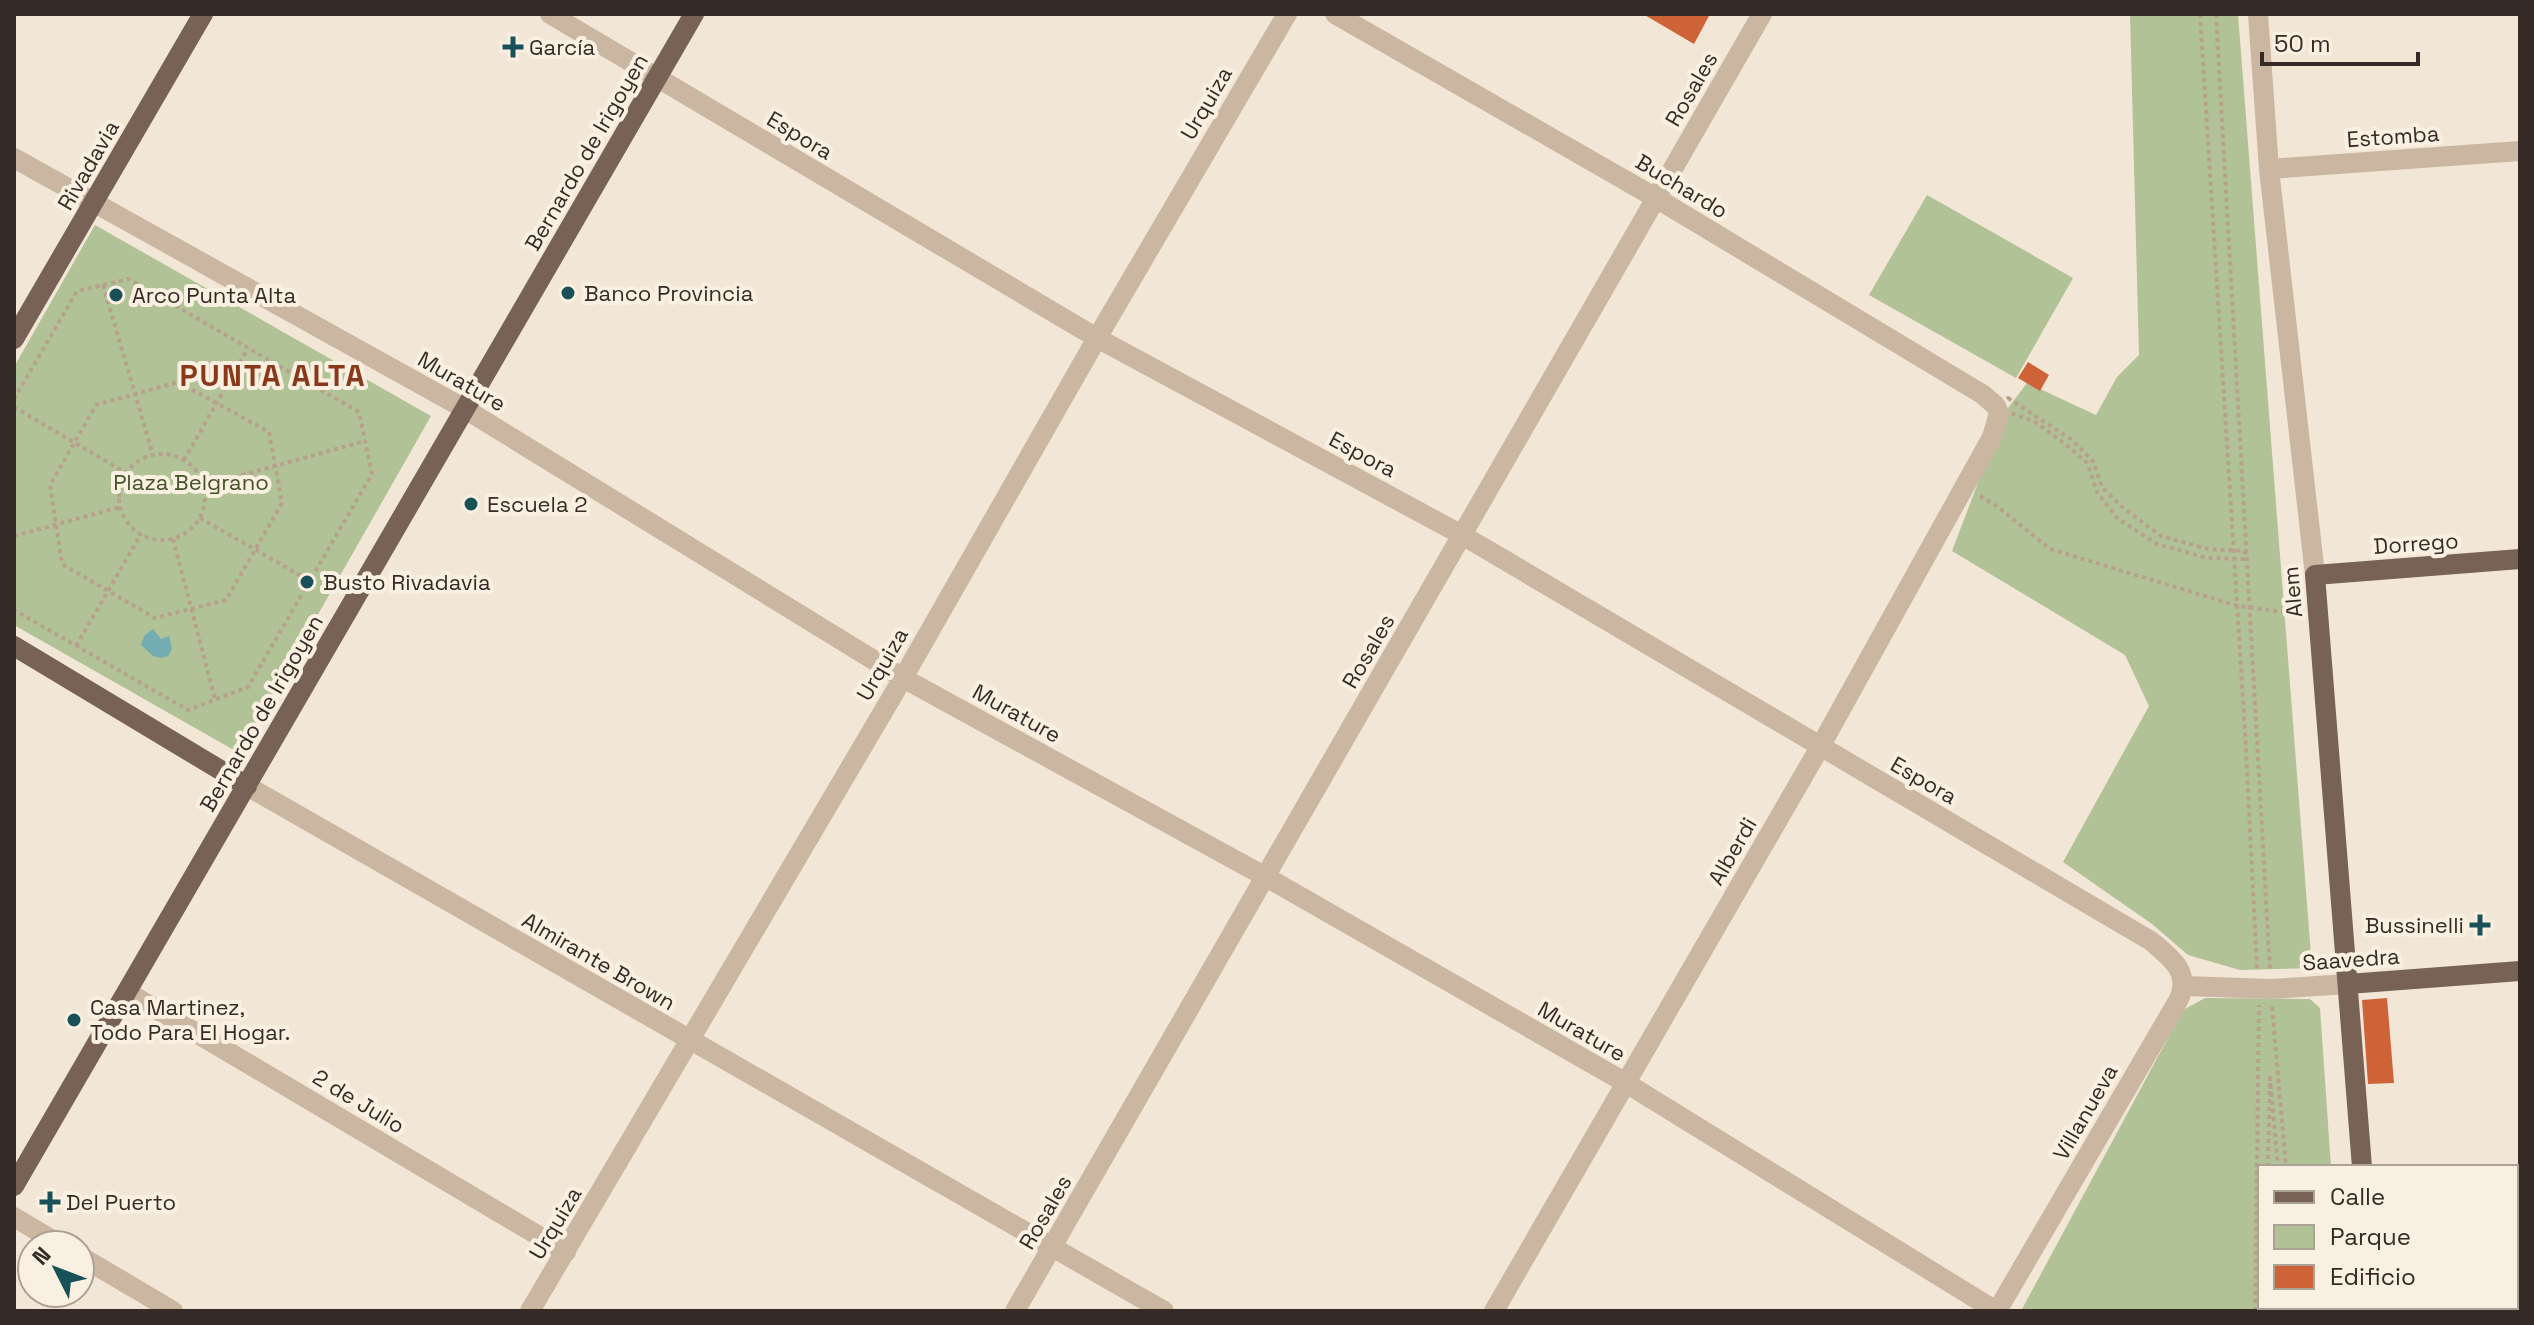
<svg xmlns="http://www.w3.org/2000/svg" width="2534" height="1325" font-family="'Space Grotesk',sans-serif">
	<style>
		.green { fill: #b1c296 }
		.water { fill: #73acb1 }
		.building { fill: #ce6338 }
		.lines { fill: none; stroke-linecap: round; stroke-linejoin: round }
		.path { stroke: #b7a08c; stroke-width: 4; stroke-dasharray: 4 4; stroke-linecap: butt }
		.minor { stroke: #cbb6a2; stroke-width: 20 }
		.major { stroke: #786255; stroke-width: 20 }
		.poi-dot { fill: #185158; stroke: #faf0e2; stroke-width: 3 }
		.labels { text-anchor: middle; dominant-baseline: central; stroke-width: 8; stroke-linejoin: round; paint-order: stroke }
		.poi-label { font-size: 22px; fill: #352a25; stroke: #faf0e2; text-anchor: start }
		.street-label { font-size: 22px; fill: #352a25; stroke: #faf0e2 }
		.park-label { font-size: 22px; fill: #425427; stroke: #faf0e2 }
		.district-label { font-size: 30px; font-weight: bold; letter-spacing: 2px; fill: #893919; stroke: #faf0e2 }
	</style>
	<rect width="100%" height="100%" fill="#f2e6d6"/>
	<!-- green -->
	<path class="green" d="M2130,14H2238L2312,968L2240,970L2188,955L2152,924L2063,862L2149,706L2125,655L1952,551L2005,412L2027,383L2096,415L2117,377L2139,355Z
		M1927,195L2073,278L2016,378L1869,295Z
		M95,225L431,416L239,753L14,625V367Z
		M2205,998L2310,999L2320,1008L2331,1167H2260V1307H2342V1311H2021L2183,1010Z"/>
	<!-- water -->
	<path class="water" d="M153,629L161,639L169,636L172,649L168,656L161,658L153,656L141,645L144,636Z"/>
	<!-- building -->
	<path class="building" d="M1643,14H1710L1694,44Z
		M2028,362L2049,375L2040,391L2018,378Z
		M2387,998L2394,1083L2368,1084L2362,1000Z"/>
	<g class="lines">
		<!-- path -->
		<path class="path" d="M2200,14L2245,731L2257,969
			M2216,14L2270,970
			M103,285L153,455
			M178,382L269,432L282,503L226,600L155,618L62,564L50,485L96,405Z
			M2008,398L2072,440L2093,461L2102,487L2122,507L2161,536L2208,549L2245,551L2244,559L2207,558L2157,544L2118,519L2097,492L2087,463L2069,447L2034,421L1998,409Z
			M14,399L77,291L129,279L359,412L372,474L248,687L188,710L14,610
			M14,407L126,473
			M119 497a43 43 0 1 1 86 0a43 43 0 1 1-86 0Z
			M184,460L248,348
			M203,486L365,441
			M1980,496L1998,507L2050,549L2238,606L2300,614
			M200,518L310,581
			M14,536L120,507
			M173,539L215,699
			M76,646L141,534
			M2272,1007L2286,1167
			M2268,1167L2270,1078L2278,1167
			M2290,1307V1311
			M2300,1307V1311
			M2255,1311L2259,1005
			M2268,1311V1307"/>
		<!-- minor -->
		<path class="minor" d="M550,14L1097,338L1462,535L2151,941C2171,958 2191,972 2179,999L1997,1311
			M1335,14L1656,198L1982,394L1995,405L1999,413L1992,437L1820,747L1494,1311
			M2258,14L2269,169L2315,575
			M14,158L465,409L903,678L1266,877L1626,1083L1996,1311
			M2269,169L2520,151
			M247,786L1164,1311
			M2185,986L2271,989L2348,984
			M127,992L566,1252
			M14,1217L61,1245
			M80,1256L173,1311
			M530,1311L903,678L1097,338L1287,14
			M1015,1311L1762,14"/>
		<!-- major -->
		<path class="major" d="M14,339L203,14
			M14,646L247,786
			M2348,984L2520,971
			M2362,1167L2315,575L2520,559
			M14,1186L694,14
			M2373,1307L2374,1311"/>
	</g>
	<!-- markers -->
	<g class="poi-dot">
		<path d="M509 35h8v8h8v8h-8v8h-8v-8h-8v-8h8z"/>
		<circle cx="568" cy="293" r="8"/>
		<circle cx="116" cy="295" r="8"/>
		<circle cx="471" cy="504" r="8"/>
		<circle cx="307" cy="582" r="8"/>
		<path d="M2476 913h8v8h8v8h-8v8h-8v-8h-8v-8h8z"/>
		<circle cx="74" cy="1020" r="8"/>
		<path d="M46 1190h8v8h8v8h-8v8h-8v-8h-8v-8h8z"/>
	</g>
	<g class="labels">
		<!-- poi labels -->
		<g class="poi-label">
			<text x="529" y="47">García</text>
			<text x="584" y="293">Banco Provincia</text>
			<text x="132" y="295">Arco Punta Alta</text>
			<text x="487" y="504">Escuela 2</text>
			<text x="323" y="582">Busto Rivadavia</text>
			<text x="2464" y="925" text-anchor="end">Bussinelli</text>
			<text x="90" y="1007">Casa Martinez,<tspan x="90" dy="25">Todo Para El Hogar.</tspan></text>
			<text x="66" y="1202">Del Puerto</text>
		</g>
		<!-- street labels -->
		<g class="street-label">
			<text transform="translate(1691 89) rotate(-60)">Rosales</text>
			<text transform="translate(1206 103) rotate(-60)">Urquiza</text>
			<text transform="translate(800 135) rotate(31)">Espora</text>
			<text transform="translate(2393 136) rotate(-4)">Estomba</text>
			<text transform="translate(586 152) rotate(-60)">Bernardo de Irigoyen</text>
			<text transform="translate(88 165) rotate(-60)">Rivadavia</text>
			<text transform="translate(1682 186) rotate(31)">Buchardo</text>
			<text transform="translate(462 381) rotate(30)">Murature</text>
			<text transform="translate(1363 454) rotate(28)">Espora</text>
			<text transform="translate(2416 543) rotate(-4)">Dorrego</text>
			<text transform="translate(2292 592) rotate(-95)">Alem</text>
			<text transform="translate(1368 651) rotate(-60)">Rosales</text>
			<text transform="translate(882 664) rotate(-60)">Urquiza</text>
			<text transform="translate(261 713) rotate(-60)">Bernardo de Irigoyen</text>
			<text transform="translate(1017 713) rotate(29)">Murature</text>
			<text transform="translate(1924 780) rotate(30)">Espora</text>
			<text transform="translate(1732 851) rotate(-60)">Alberdi</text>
			<text transform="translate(2351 959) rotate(-4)">Saavedra</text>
			<text transform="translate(599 961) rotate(30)">Almirante Brown</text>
			<text transform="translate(1582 1031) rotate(30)">Murature</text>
			<text transform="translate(359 1101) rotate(31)">2 de Julio</text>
			<text transform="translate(2085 1112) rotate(-60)">Villanueva</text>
			<text transform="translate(1045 1212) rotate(-60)">Rosales</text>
			<text transform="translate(555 1223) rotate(-59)">Urquiza</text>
		</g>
		<!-- park labels -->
		<g class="park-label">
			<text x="191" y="482">Plaza Belgrano</text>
		</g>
		<!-- district labels -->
		<g class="district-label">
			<text x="273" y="375">PUNTA ALTA</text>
		</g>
	</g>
	<!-- border -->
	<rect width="2534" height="1325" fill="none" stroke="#352a25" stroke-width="32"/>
	<!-- legend -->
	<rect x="2258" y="1165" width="260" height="144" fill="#faf0e2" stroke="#aba196" stroke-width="2"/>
	<rect x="2274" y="1191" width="40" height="12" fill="#786255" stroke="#aba196" stroke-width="2"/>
	<text x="2330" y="1205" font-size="24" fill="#352a25">Calle</text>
	<rect x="2274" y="1225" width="40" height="24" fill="#b1c296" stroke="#aba196" stroke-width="2"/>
	<text x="2330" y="1245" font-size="24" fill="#352a25">Parque</text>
	<rect x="2274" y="1265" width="40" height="24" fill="#ce6338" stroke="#aba196" stroke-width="2"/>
	<text x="2330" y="1285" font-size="24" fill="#352a25">Edificio</text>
	<!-- north arrow -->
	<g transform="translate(56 1269) rotate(312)"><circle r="38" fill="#faf0e2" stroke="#aba196" stroke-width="2"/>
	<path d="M0-6L14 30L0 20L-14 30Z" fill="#185158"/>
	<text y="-12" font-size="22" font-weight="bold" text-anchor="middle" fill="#352a25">N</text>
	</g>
	<!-- scale -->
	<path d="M2262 52v12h156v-12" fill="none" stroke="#352a25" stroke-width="4"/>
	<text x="2274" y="52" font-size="24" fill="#352a25" stroke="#faf0e2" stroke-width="6" paint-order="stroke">50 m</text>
</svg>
